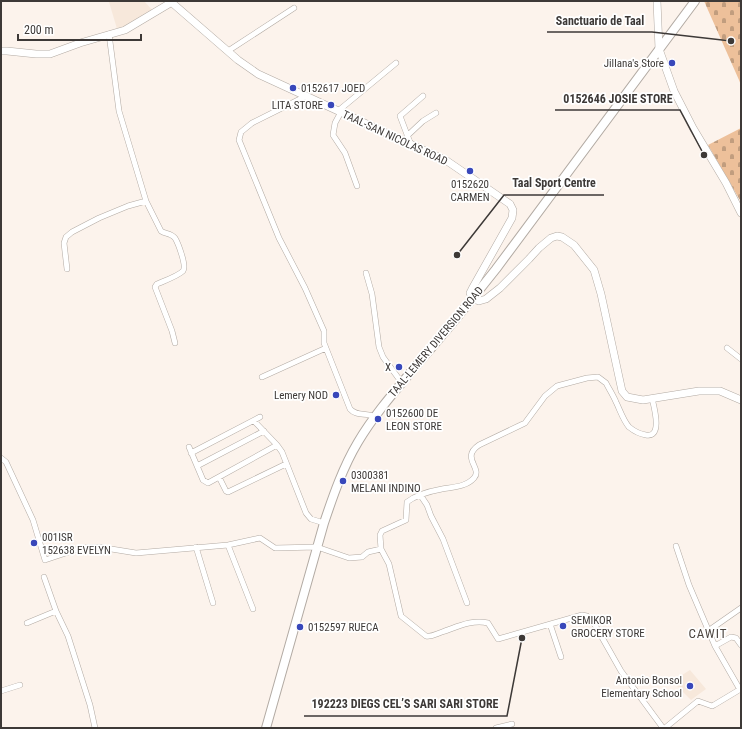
<svg xmlns="http://www.w3.org/2000/svg" width="742" height="729" font-family="'Roboto Condensed',sans-serif">
	<style>
		.built { fill: #f7e8db }
		.cemetery { fill: url(#cemetery-stones) }
		.lines { fill: none; stroke-linecap: round; stroke-linejoin: round }
		.street-casing { stroke: #b2aaa3; stroke-width: 6 }
		.secondary-casing { stroke: #b2aaa3; stroke-width: 8 }
		.primary-casing { stroke: #b2aaa3; stroke-width: 10 }
		.street { stroke: #fff; stroke-width: 5 }
		.secondary { stroke: #fff; stroke-width: 7 }
		.primary { stroke: #fff; stroke-width: 8 }
		.poi-dot { fill: #3847ba; stroke: #fff; stroke-width: 1.5 }
		.labels { text-anchor: middle; dominant-baseline: central; stroke-width: 3.5; stroke-linejoin: round; paint-order: stroke }
		.poi-label { font-size: 11px; fill: #3d3937; stroke: #fff; text-anchor: start }
		.street-label { font-size: 11px; fill: #3d3937; stroke: #fff }
		.quarter-label { font-size: 13px; letter-spacing: 1px; fill: #4d4640; stroke: #fff }
		.leader { fill: none; stroke: #3d3937; stroke-width: 1.5 }
		.callout-dot { fill: #3d3937; stroke: #fff; stroke-width: 1.5 }
		.callout-label { font-size: 12px; text-anchor: middle; font-weight: bold; fill: #3d3937; stroke: #fff; stroke-width: 3.5; stroke-linejoin: round; paint-order: stroke }
	</style>
	<defs>
		<pattern id="cemetery-stones" width="16" height="16" patternUnits="userSpaceOnUse"><rect width="16" height="16" fill="#edc09a"/><path d="M2 7V4a2 2 0 0 1 4 0v3zM10 15v-3a2 2 0 0 1 4 0v3z" fill="#c19d7e"/></pattern>
	</defs>
	<rect width="100%" height="100%" fill="#fcf3ec"/>
	<!-- built -->
	<path class="built" d="M111,1H144L155,13L118,32L109,2Z
		M690,670L706,689L691,700L674,683L682,675Z"/>
	<!-- cemetery -->
	<path class="cemetery" d="M704,1H741V85L739,80Z
		M741,128V202L708,145Z"/>
	<g class="lines">
		<!-- street casing -->
		<g class="street-casing">
			<path id="street" d="M228,51L294,8
				M306,96L252,123L241,132L239,140L279,238L305,288L324,331V343L350,409C357,417 366,412 375,417
				M338,111L396,63
				M341,112L335,123L333,135L345,153L357,186
				M407,136L423,121L436,113
				M411,145L400,116L423,96
				M146,201L161,231C165,234 171,233 175,238C178,243 187,266 183,271C178,276 164,281 157,284L155,287L172,331L175,343
				M67,269L64,243L66,237L72,232L99,218L128,206L146,201L119,111L109,34
				M366,273L372,294L379,347L383,357L402,383
				M727,348L741,359
				M262,377L326,348
				M254,421L277,445L282,452L306,513L311,519L324,523
				M189,447L203,480L208,483L277,445
				M191,453L260,417
				M1,458L6,462L33,520L45,560L81,548L99,547L136,553L228,545L260,538L275,548L317,547L349,558L362,557L368,552L381,549L389,564L401,616L426,636C432,637 436,634 442,632C457,627 472,619 488,623L498,639L582,615L587,616L595,625L621,671L663,728
				M197,466L264,431
				M219,477L226,491L228,492L286,464
				M421,496L427,505L431,516L443,539L467,603
				M228,545L253,609
				M196,547L213,603
				M381,549L380,535L382,531L406,520L407,502C416,495 431,491 442,489C453,487 466,487 474,478C483,468 460,458 479,445L525,423L545,396L557,386L587,378L598,377L606,383C609,389 613,395 616,402C620,410 623,420 629,427C634,431 639,434 646,435C663,438 654,407 652,398
				M44,577L56,611L68,636L90,705L95,728
				M27,623L56,611
				M550,624L561,657
				M708,631L741,608
				M715,646L731,637L736,638L741,645
				M1,691L20,685
				M496,728L512,724
				M665,728L698,701L712,706L714,705L739,690V688L715,646L689,585L676,546"/>
		</g>
		<!-- secondary casing -->
		<g class="secondary-casing">
			<path id="secondary" d="M170,1L238,60L258,74L447,161L510,204L513,210L512,218L472,289L470,293L473,299L479,301L486,299L500,288L529,259L539,248L551,238L557,236L562,237L574,245L594,270L601,294L622,391L627,397L643,400L699,391H720L741,400
				M657,1L659,49L674,91L693,128L726,183L741,213
				M1,51H7L36,54H50L80,43L125,30L172,2"/>
		</g>
		<!-- primary casing -->
		<g class="primary-casing">
			<path id="primary" d="M266,728L324,523C333,496 343,467 358,442C374,415 395,391 415,367C443,335 470,302 496,269L695,1"/>
		</g>
		<!-- street -->
		<use href="#street" class="street"/>
		<!-- secondary -->
		<use href="#secondary" class="secondary"/>
		<!-- primary -->
		<use href="#primary" class="primary"/>
	</g>
	<!-- markers -->
	<g class="poi-dot">
		<circle cx="672" cy="63" r="4"/>
		<circle cx="293" cy="88" r="4"/>
		<circle cx="331" cy="105" r="4"/>
		<circle cx="470" cy="171" r="4"/>
		<circle cx="399" cy="367" r="4"/>
		<circle cx="336" cy="395" r="4"/>
		<circle cx="378" cy="419" r="4"/>
		<circle cx="343" cy="481" r="4"/>
		<circle cx="34" cy="543" r="4"/>
		<circle cx="563" cy="626" r="4"/>
		<circle cx="300" cy="627" r="4"/>
		<circle cx="690" cy="686" r="4"/>
	</g>
	<g class="labels">
		<!-- poi labels -->
		<g class="poi-label">
			<text x="664" y="63" text-anchor="end">Jillana's Store</text>
			<text x="301" y="88">0152617 JOED</text>
			<text x="323" y="105" text-anchor="end">LITA STORE</text>
			<text x="470" y="184" text-anchor="middle">0152620<tspan x="470" dy="13">CARMEN</tspan></text>
			<text x="391" y="367" text-anchor="end">X</text>
			<text x="328" y="395" text-anchor="end">Lemery NOD</text>
			<text x="386" y="413">0152600 DE<tspan x="386" dy="13">LEON STORE</tspan></text>
			<text x="351" y="475">0300381<tspan x="351" dy="13">MELANI INDINO</tspan></text>
			<text x="42" y="537">001ISR<tspan x="42" dy="13">152638 EVELYN</tspan></text>
			<text x="571" y="620">SEMIKOR<tspan x="571" dy="13">GROCERY STORE</tspan></text>
			<text x="308" y="627">0152597 RUECA</text>
			<text x="682" y="680" text-anchor="end">Antonio Bonsol<tspan x="682" dy="13">Elementary School</tspan></text>
		</g>
		<!-- street labels -->
		<g class="street-label">
			<text transform="translate(395 138) rotate(25)">TAAL-SAN NICOLAS ROAD</text>
			<text transform="translate(436 342) rotate(-50)">TAAL-LEMERY DIVERSION ROAD</text>
		</g>
		<!-- quarter labels -->
		<g class="quarter-label">
			<text x="708" y="633">CAWIT</text>
		</g>
	</g>
	<!-- callouts -->
	<path class="leader" d="M731 41L652 32H547M704 155L680 110H555M457 255L504 195H604M522 638L507 716H304"/>
	<g class="callout-dot">
		<circle cx="731" cy="41" r="4"/>
		<circle cx="704" cy="155" r="4"/>
		<circle cx="457" cy="255" r="4"/>
		<circle cx="522" cy="638" r="4"/>
	</g>
	<g class="callout-label">
		<text x="600" y="25">Sanctuario de Taal</text>
		<text x="618" y="103">0152646 JOSIE STORE</text>
		<text x="554" y="187">Taal Sport Centre</text>
		<text x="405" y="708">192223 DIEGS CEL’S SARI SARI STORE</text>
	</g>
	<!-- border -->
	<rect width="742" height="729" fill="none" stroke="#3d3937" stroke-width="4"/>
	<!-- scale -->
	<path d="M18 34v6h123v-6" fill="none" stroke="#3d3937" stroke-width="2"/>
	<text x="24" y="34" font-size="12" fill="#3d3937" stroke="#ffffff" stroke-width="3" paint-order="stroke">200 m</text>
</svg>
